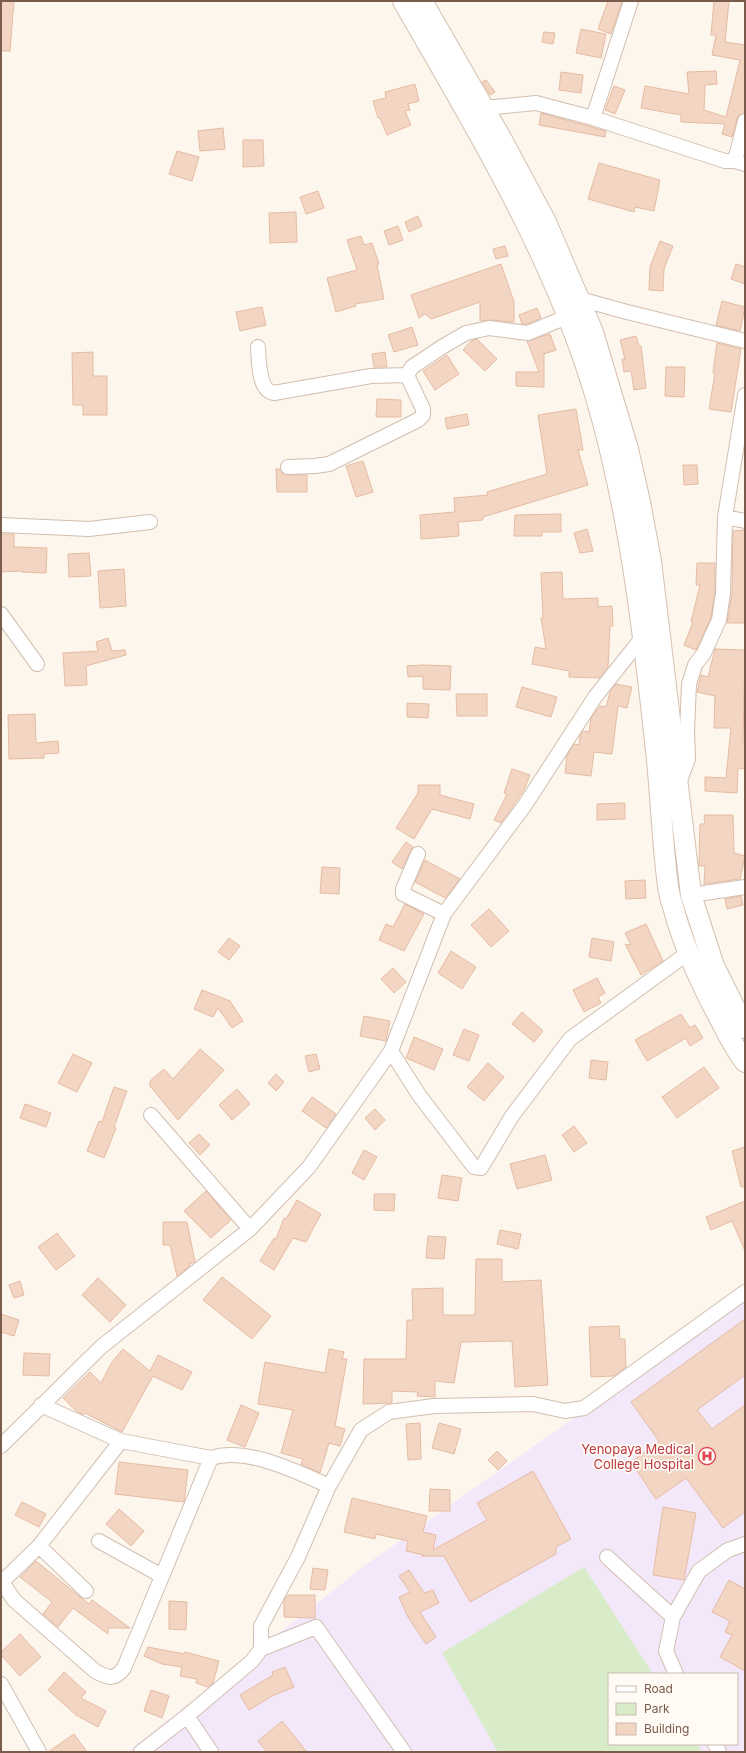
<svg xmlns="http://www.w3.org/2000/svg" width="746" height="1753" font-family="Inter,sans-serif">
	<style>
		.education { fill: #f3e8fa; fill-rule: evenodd }
		.green { fill: #d8ecc9 }
		.building { fill: #f3d5c3; stroke: #e6bba3 }
		.lines { fill: none; stroke-linecap: round; stroke-linejoin: round }
		.street-casing { stroke: #d1beb0; stroke-width: 16 }
		.secondary-casing { stroke: #d6c0b0; stroke-width: 22 }
		.street { stroke: #fff; stroke-width: 14 }
		.secondary { stroke: #fff; stroke-width: 20 }
		.labels { text-anchor: middle; dominant-baseline: central; stroke-width: 3.5; stroke-linejoin: round; paint-order: stroke }
		.health-label { font-size: 13px; fill: #be3a42; stroke: #fffaf3; text-anchor: end }
	</style>
	<rect width="100%" height="100%" fill="#fdf6ec"/>
	<!-- education -->
	<path class="education" d="M745,1297V1752H127L367,1564ZM609,1674H737V1744H609Z"/>
	<!-- green -->
	<path class="green" d="M584,1567L653,1674H609V1744H697L702,1752H498L442,1653Z"/>
	<!-- building -->
	<path class="building" d="M1,1H14L10,51H1Z
		M608,1H622L611,34L598,29Z
		M714,1H729L725,42L745,45V113L739,115L737,119L732,137L722,134L725,124L681,122V115L641,108L645,86L689,94L687,72L716,71L717,84L705,85L704,110L726,117L740,60L712,55L716,35H711Z
		M581,29L606,34L601,58L576,53Z
		M544,32L555,33L553,44L542,42Z
		M561,72L583,75L581,93L559,90Z
		M486,80L495,92L490,95L482,82Z
		M415,84L419,101L408,104L410,110L405,111L411,125L387,135L380,118H378L373,101L386,98L385,92Z
		M614,86L625,90L615,114L605,110Z
		M541,113L606,131L605,137L539,125Z
		M223,128L225,149L200,151L198,131Z
		M243,140H263L264,166L243,167Z
		M177,151L199,157L192,181L169,174Z
		M599,163L660,180L654,211L635,207L634,212L588,199Z
		M318,191L324,208L306,214L300,197Z
		M296,212L297,242L270,243L269,213Z
		M418,216L422,226L409,232L405,222Z
		M398,226L403,240L389,245L384,231Z
		M361,236L364,245L372,243L379,264L377,265L384,299L355,304L356,306L336,312L327,278L357,270L347,240Z
		M660,241L673,246L664,269L663,291L649,290L650,267Z
		M505,246L508,256L496,259L493,249Z
		M501,264L514,302V322L490,320L480,321V302L431,319L425,314L419,318L411,295Z
		M736,264L745,267V284L731,279Z
		M722,301L745,307L740,331L716,325Z
		M262,307L266,325L240,331L236,312Z
		M537,308L541,318L527,324H522L519,315Z
		M412,327L418,345L394,352L388,335Z
		M550,334L556,350L544,354V387L516,386V372H539L527,341Z
		M636,336L639,346H641L646,388L634,390L631,371L624,372L622,359H625L620,340Z
		M477,339L497,359L485,371L463,350L471,341Z
		M717,343L741,349L731,412L709,409L715,373H713Z
		M93,352V376H107V415H83V405H73L72,353Z
		M385,352L387,367H374L372,354Z
		M447,355L459,374L435,390L423,371Z
		M666,367H685L684,397L665,396Z
		M377,399L401,400V417H376Z
		M576,409L583,450H578L588,485L483,517V520L458,522L459,536L421,539L420,515L455,512L454,498L488,495L487,492L547,474L538,415Z
		M467,414L469,425L447,429L445,418Z
		M363,461L373,492L356,497L346,466Z
		M683,465H697L698,484L684,485Z
		M276,469H280L284,474L288,475H307V492H277Z
		M561,514V532H542V536H514L515,515Z
		M587,529L593,551L580,553L574,533Z
		M745,530V623H727L732,593L733,531Z
		M1,534H14V547L47,548L46,573L22,572V571L1,572Z
		M89,553L91,576L69,577L68,554Z
		M697,563H715V592L711,618L696,650L684,645L693,622H691L700,585H696Z
		M124,569L126,606L100,608L98,571Z
		M562,572L563,599L598,598V607L612,606L613,626H610L608,667L599,678L569,677V671L532,664L535,647L546,649L541,618H543L541,573Z
		M108,638L112,651L125,650L126,655L86,666L87,685L65,686L63,653L98,651L96,642Z
		M715,649L745,650L743,743H745V769L738,768L737,793L705,791V777L726,778L731,728H714L715,696L697,692L701,675L708,677Z
		M423,665L451,666L450,690L423,689V676L408,677L407,666Z
		M616,684L632,687L627,708L618,706L612,754L594,752L591,776L565,773L567,755L574,744L579,745L580,736L583,731L589,732L591,718L600,706L606,707L610,692Z
		M522,687L557,697L551,717L516,707Z
		M456,694H487V716H457Z
		M407,703L429,704L428,718L407,717Z
		M35,714L36,743L58,741L59,753L44,754V758L9,759L8,715Z
		M512,769L530,775L524,790L501,823L494,820L507,794L504,793Z
		M418,785H440V795L474,804L470,819L432,809L414,839L396,828L418,793Z
		M625,803V819L597,820V804Z
		M704,815H733L734,853L745,856L740,879L704,884L705,866H699V863L700,824H705Z
		M406,842L413,847L402,869L392,862Z
		M425,860L460,879L445,898L415,882Z
		M322,867L340,868L339,894L320,893Z
		M645,880L646,898L626,899L625,881Z
		M741,896L743,905L727,909L725,899Z
		M405,904L424,914L404,951L379,940L386,924L393,927Z
		M489,909L509,931L491,947L471,925Z
		M646,924L663,961L641,975L625,944L631,945L625,933Z
		M229,938L240,946L229,960L218,952Z
		M592,938L614,942L611,961L589,957Z
		M451,951L476,967L462,989L438,973Z
		M393,968L406,982L394,993L381,979Z
		M597,978L605,993L598,997L601,1003L584,1012L573,990Z
		M202,990L230,1001L243,1021L232,1028L218,1008L213,1017L194,1009Z
		M522,1012L543,1031L534,1042L512,1024Z
		M681,1014L690,1028L695,1025L703,1038L690,1046L686,1038L647,1061L635,1040Z
		M364,1016L390,1021L386,1041L360,1036Z
		M464,1029L479,1035L469,1061L453,1055Z
		M414,1037L443,1049L434,1070L406,1058Z
		M200,1049L224,1070L178,1120L150,1086V1081L164,1069L173,1079Z
		M73,1054L92,1063L77,1092L58,1083Z
		M316,1054L320,1069L309,1072L305,1056Z
		M591,1060L608,1062L606,1080L589,1078Z
		M488,1063L504,1077L484,1101L467,1087Z
		M704,1067L719,1088L677,1118L662,1097Z
		M276,1074L284,1082L276,1091L268,1083Z
		M114,1087L127,1091L114,1127L116,1128L104,1158L87,1151L99,1121L102,1122Z
		M237,1089L250,1104L232,1120L219,1105Z
		M312,1097L336,1114L326,1128L302,1111Z
		M25,1104L51,1113L46,1127L20,1118Z
		M375,1109L385,1120L375,1130L365,1118Z
		M574,1126L587,1143L574,1152L562,1135Z
		M199,1134L210,1145L200,1155L189,1143Z
		M745,1147V1187H741L732,1151Z
		M364,1150L377,1157L364,1180L352,1173Z
		M545,1155L552,1180L517,1189L510,1164Z
		M442,1175L462,1178L458,1201L438,1198Z
		M206,1191L231,1220L211,1238L184,1211Z
		M374,1194H395L394,1211L374,1210Z
		M297,1200L321,1214L306,1242L293,1238L274,1270L260,1261L274,1238L276,1239L284,1218L286,1219Z
		M745,1201V1251L732,1221L711,1230L706,1217Z
		M163,1222H187L195,1262L189,1264L190,1266L177,1276L170,1245H163Z
		M500,1230L521,1234L518,1249L497,1244Z
		M57,1233L75,1256L56,1270L38,1247Z
		M428,1236L446,1237L444,1259L426,1258Z
		M476,1259H502V1282L541,1280L548,1385L515,1387L512,1341L461,1342L454,1383L435,1381V1397L417,1396L418,1392L392,1391V1403L363,1404L364,1359H406L407,1320H413L412,1289L443,1288V1315H475Z
		M222,1277L271,1316L252,1339L203,1300Z
		M98,1278L126,1305L110,1322L82,1295Z
		M20,1281L24,1295L14,1298L9,1285Z
		M1,1314L19,1320L14,1336L1,1332Z
		M745,1319V1375L697,1410L712,1429L745,1405V1512L723,1528L686,1478L656,1499L631,1462L659,1441L631,1402Z
		M619,1326L620,1339H625L626,1367L614,1376L591,1377L589,1327Z
		M123,1349L150,1371L158,1355L192,1372L182,1390L153,1376L122,1432L85,1413L83,1415L76,1411L63,1398L90,1372L101,1383L112,1362Z
		M329,1349L344,1352L342,1359H347L335,1426L345,1429L340,1446L329,1443L320,1473L301,1464L303,1459L281,1453L293,1410L258,1404L265,1362L325,1373Z
		M24,1353L50,1354L49,1376L23,1375Z
		M241,1405L259,1413L245,1447L227,1440Z
		M420,1423L421,1459L408,1460L406,1424Z
		M439,1423L461,1429L454,1454L432,1448Z
		M497,1451L507,1461L498,1470L488,1460Z
		M119,1462L188,1470L184,1502L115,1494Z
		M533,1471L571,1539L556,1547V1554L470,1602L444,1556H422L424,1555L406,1551L408,1541L376,1534L375,1539L344,1532L352,1498L427,1516L423,1532L436,1535L433,1550L487,1520L477,1503Z
		M430,1489L450,1490V1511H429Z
		M22,1502L46,1514L39,1527L15,1515Z
		M663,1507L696,1513L684,1580L653,1575Z
		M119,1509L144,1531L131,1546L106,1524Z
		M36,1561L80,1597L89,1604L92,1600L130,1628H108V1634L73,1608L58,1627L43,1614L52,1602L20,1577Z
		M313,1568L328,1570L325,1590L310,1589Z
		M409,1570L424,1593L433,1590L439,1603L420,1612L436,1637L426,1644L408,1617L399,1597L410,1592L399,1576Z
		M729,1580L745,1589V1671L720,1657L732,1635L725,1632L730,1621L712,1612Z
		M288,1595H315V1618L284,1617V1600Z
		M169,1601L187,1602L186,1630L169,1629Z
		M20,1634L41,1657L20,1676L1,1655V1652Z
		M148,1647L184,1654L185,1652L219,1661L213,1683L208,1687L196,1683L197,1679L180,1676L182,1667L162,1664L144,1656Z
		M285,1667L294,1687L272,1696L249,1710L240,1695L273,1675L272,1672Z
		M64,1672L86,1692L81,1698L106,1711L98,1727L76,1715L48,1690Z
		M151,1690L169,1696L162,1718L144,1711Z
		M282,1721L307,1752H267L258,1741Z
		M74,1734L87,1752H48Z"/>
	<g class="lines">
		<!-- street casing -->
		<g class="street-casing">
			<path id="street" d="M484,108L536,103L593,118L725,161H735L745,164
				M593,118L631,1
				M735,161L745,121
				M580,299L627,312L745,341
				M258,347C259,360 258,391 274,393L371,376L407,375
				M288,467L315,466L329,464L418,420L423,415V409L407,375L412,367L442,347L466,333L489,328L528,333L569,316
				M725,517L745,521
				M1,525L89,529L150,522
				M1,614L37,664
				M679,783L688,759L687,730L689,684L695,665L704,653L719,620L723,593L725,517L745,395
				M418,854L403,889V894L444,914
				M691,895L745,887
				M391,1051L419,1095L474,1167L481,1168L512,1116L570,1039L688,953
				M151,1115L250,1229
				M41,1405L121,1441L39,1546L5,1579L4,1585L14,1600L95,1671C108,1678 114,1681 124,1668L211,1458C246,1446 297,1472 329,1486
				M121,1441L211,1458
				M1,1446L101,1347L250,1229L309,1167L391,1051L444,914L525,805L595,697L642,638
				M99,1541L162,1576
				M39,1546L86,1591
				M607,1557L673,1617
				M261,1649V1626L298,1557L329,1486L361,1430L389,1412L434,1406L533,1404L565,1411L584,1408L745,1292
				M676,1674L666,1651L673,1617L699,1571L728,1550L745,1544
				M1,1684L39,1752
				M187,1716L211,1752
				M715,1744L719,1752
				M141,1752L187,1716L252,1661L261,1649L316,1627L404,1752"/>
		</g>
		<!-- secondary casing -->
		<g class="secondary-casing">
			<path id="secondary" d="M403,1C479,134 560,265 601,415C631,524 644,638 656,751C661,796 662,841 668,886C669,896 673,905 675,914C686,952 703,988 722,1023C729,1037 736,1050 745,1062
				M422,1L501,138L546,222L593,332L628,449L640,502L651,561L691,895L714,966L745,1028"/>
		</g>
		<!-- street -->
		<use href="#street" class="street"/>
		<!-- secondary -->
		<use href="#secondary" class="secondary"/>
	</g>
	<!-- icons -->
	<defs>
		<g id="hospital-ring" transform="scale(0.9)"><circle r="9.5" fill="#fffaf3" stroke="#e0444e" stroke-width="1.5"/><path d="M-5-5h3v3.5h4V-5h3V5h-3V1.5h-4V5h-3Z" fill="#e0444e"/></g>
	</defs>
	<g fill-rule="evenodd">
		<use href="#hospital-ring" x="707" y="1456"/>
	</g>
	<g class="labels">
		<!-- health labels -->
		<g class="health-label">
			<text x="694" y="1449">Yenopaya Medical<tspan x="694" dy="15">College Hospital</tspan></text>
		</g>
	</g>
	<!-- border -->
	<rect width="746" height="1753" fill="none" stroke="#7a5c4d" stroke-width="4"/>
	<!-- legend -->
	<rect x="608" y="1673" width="130" height="72" fill="#fffaf3" stroke="#cabbb1"/>
	<rect x="616" y="1686" width="20" height="6" fill="#ffffff" stroke="#cabbb1"/>
	<text x="644" y="1693" font-size="12" fill="#7a5c4d">Road</text>
	<rect x="616" y="1703" width="20" height="12" fill="#d8ecc9" stroke="#cabbb1"/>
	<text x="644" y="1713" font-size="12" fill="#7a5c4d">Park</text>
	<rect x="616" y="1723" width="20" height="12" fill="#f3d5c3" stroke="#cabbb1"/>
	<text x="644" y="1733" font-size="12" fill="#7a5c4d">Building</text>
</svg>
